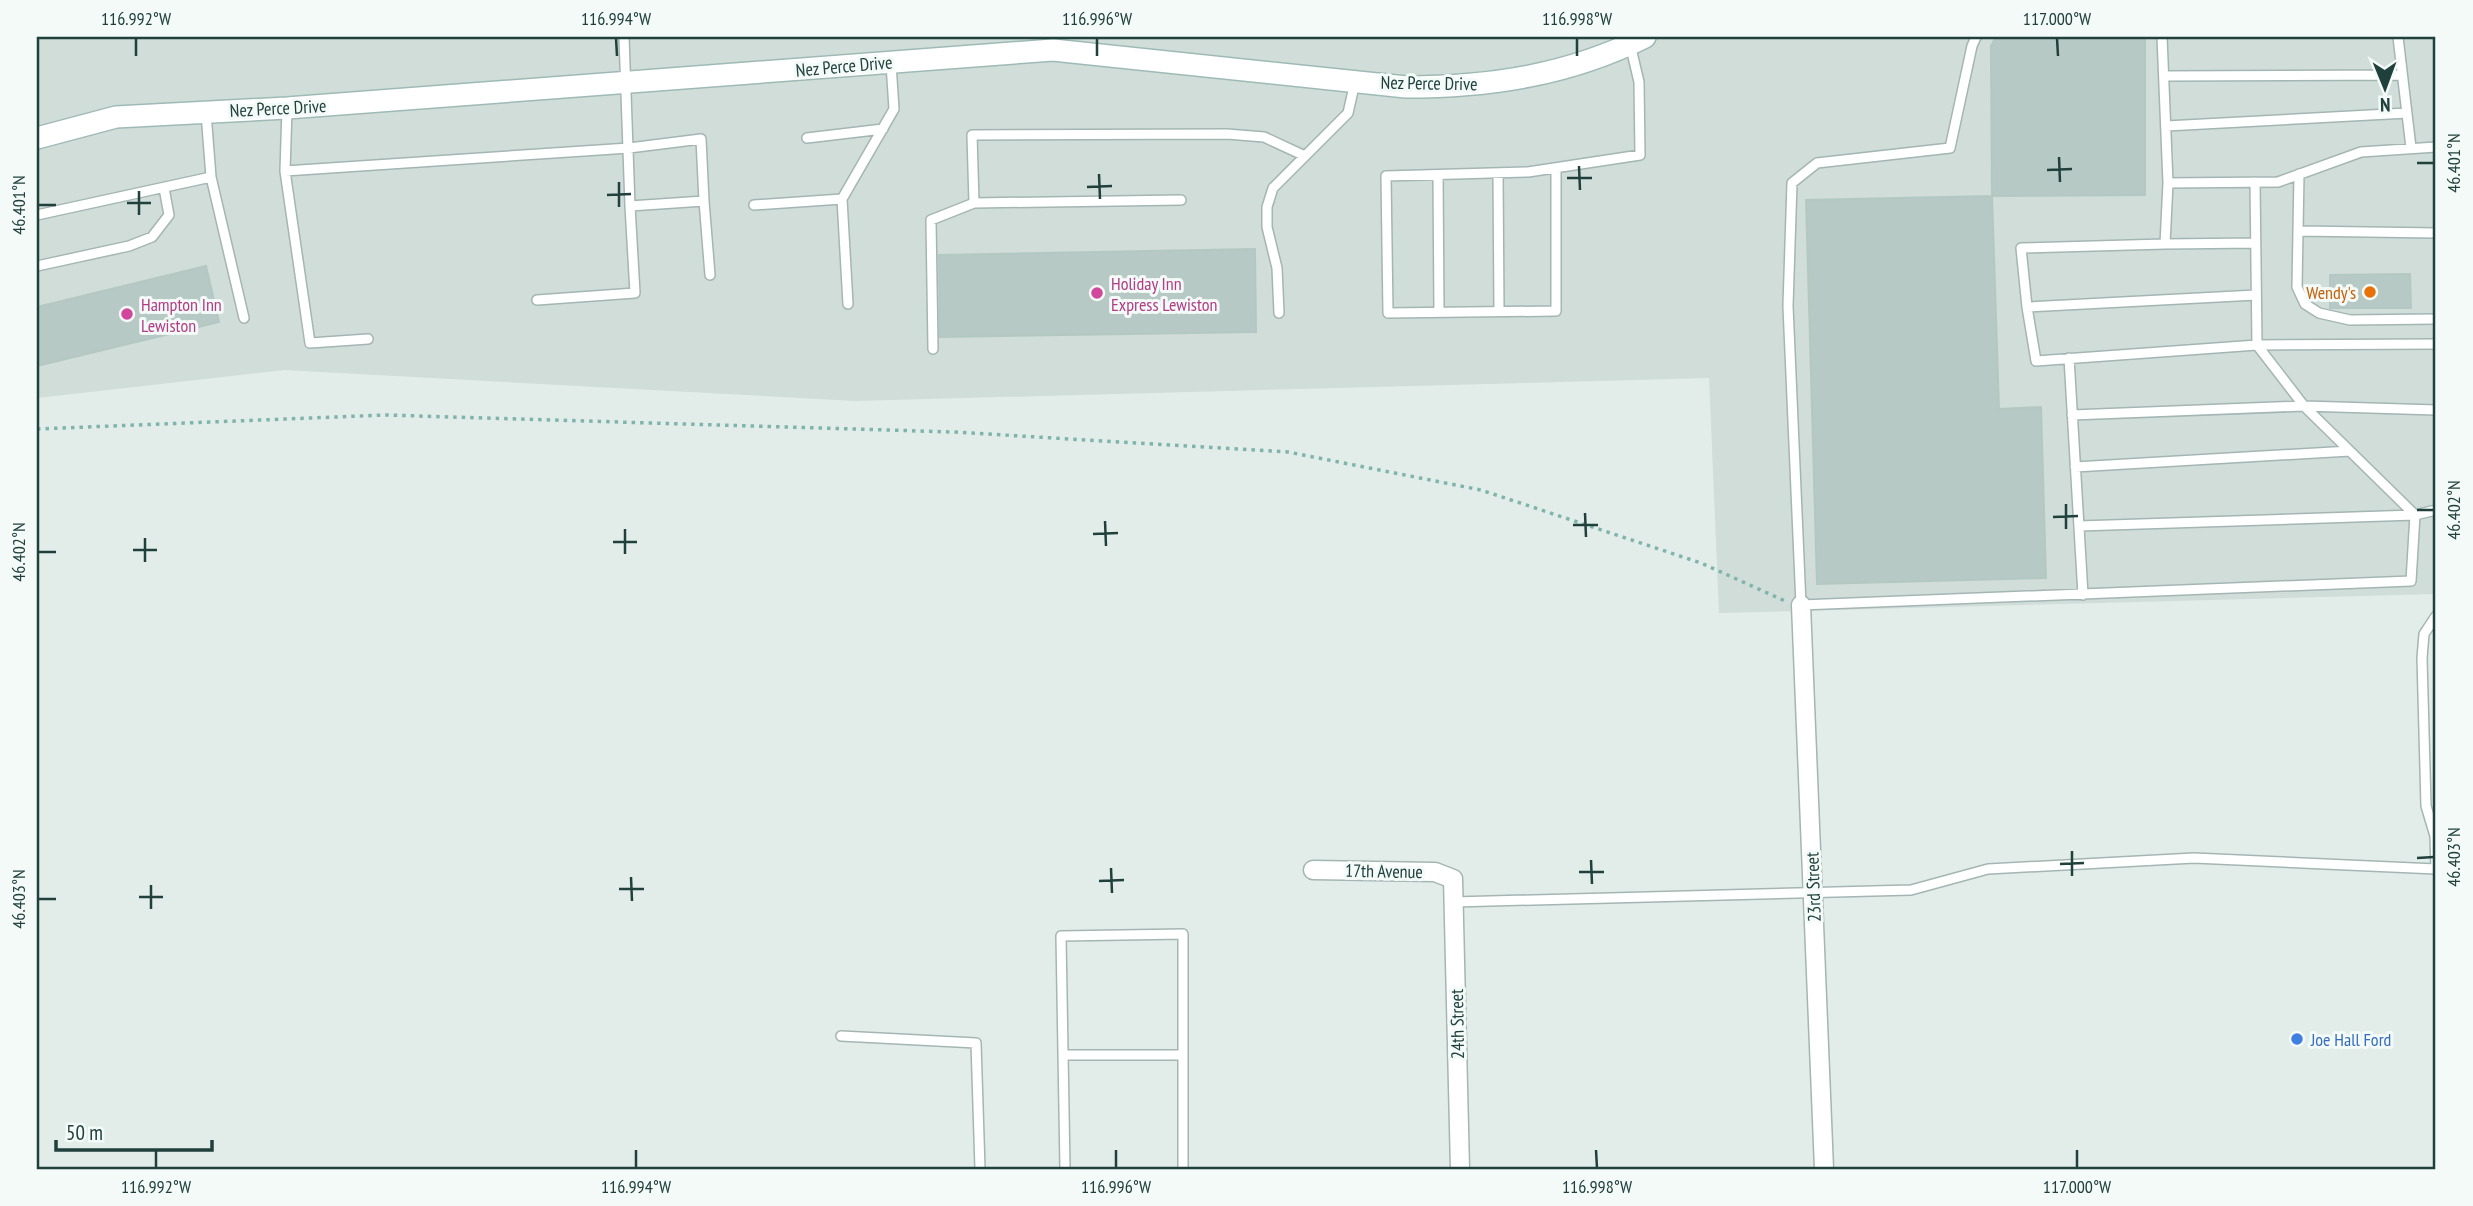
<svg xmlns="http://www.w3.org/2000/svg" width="2473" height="1206" font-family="'PT Sans Narrow',sans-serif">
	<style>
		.built { fill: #d0ddd9 }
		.building { fill: #b7c9c4; stroke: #b4c8c2; stroke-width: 2 }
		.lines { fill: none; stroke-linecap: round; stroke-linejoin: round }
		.lane-casing { stroke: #a4b6b2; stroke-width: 12 }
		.street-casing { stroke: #a4b6b2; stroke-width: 21 }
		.secondary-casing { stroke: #9fbab5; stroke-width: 24 }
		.path { stroke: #80b4ab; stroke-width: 3.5; stroke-dasharray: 3.5 5; stroke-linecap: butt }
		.lane { stroke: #fff; stroke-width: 9 }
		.street { stroke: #fff; stroke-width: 18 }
		.secondary { stroke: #fff; stroke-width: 21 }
		.ticks { fill: none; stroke: #20403c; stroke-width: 2.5 }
		.food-dot { fill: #e8710a; stroke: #f3faf7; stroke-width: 2.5 }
		.hotel-dot { fill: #d1479c; stroke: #f3faf7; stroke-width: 2.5 }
		.shop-dot { fill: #3f7fe0; stroke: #f3faf7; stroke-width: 2.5 }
		.labels { text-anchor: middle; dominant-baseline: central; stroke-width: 6; stroke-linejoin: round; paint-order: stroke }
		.street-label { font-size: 18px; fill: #20403c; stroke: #f3faf7 }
		.hotel-label { font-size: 18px; fill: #b23c85; stroke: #f3faf7; text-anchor: start }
		.food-label { font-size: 18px; fill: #c56008; stroke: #f3faf7; text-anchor: end }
		.shop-label { font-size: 18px; fill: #366cbe; stroke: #f3faf7; text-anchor: start }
		.neatline { fill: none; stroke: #20403c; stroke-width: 2.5 }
		.ticks-label { font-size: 18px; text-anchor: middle; fill: #20403c }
	</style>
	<rect width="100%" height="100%" fill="#e2edea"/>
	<!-- built -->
	<path class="built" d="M37,37H2436V594L1719,613L1709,378L855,401L284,370L37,398Z"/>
	<!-- building -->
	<path class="building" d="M1996,37H2145V195L1992,196L1991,46Z
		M1992,196L1999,409L2041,407L2046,578L1817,584L1806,200Z
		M1255,249L1256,332L940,337L939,255Z
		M206,266L219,322L37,366V307Z
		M2410,274L2411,308H2330V275Z"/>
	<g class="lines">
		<!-- lane casing -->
		<g class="lane-casing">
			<path id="lane" d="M1976,37L1972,46L1950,148L1817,163L1792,183L1788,306L1801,605L2411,581L2415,515L2079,526
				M2162,37L2168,183L2165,244L2021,248L2027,307L2256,295
				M2398,37L2411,148
				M2164,76L2402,75
				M287,109L285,171L629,148L701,139L704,201L630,206L624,37
				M2166,126L2407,113
				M807,138L883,129
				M1556,168V311L1388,313L1386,176L1528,172L1640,155L1639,82L1630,44
				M285,171L310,343L368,339
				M1498,173L1499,311
				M2299,174L2297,287L2305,304L2319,313L2350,320L2436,319
				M1438,175L1439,312
				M211,177L244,318
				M2255,182L2257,345L2304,406L2415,515L2436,510
				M2168,183L2278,182L2361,152L2436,147
				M842,199L848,304
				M1181,200L974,203L972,135L1227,134L1264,137L1305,156
				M704,201L710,275
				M754,205L842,199L894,109L891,64
				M37,215L211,177L206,113
				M2299,231L2436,233
				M2165,244L2255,243
				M37,266L129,246L152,237L169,215L164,188
				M537,300L635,293L630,206
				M2027,307L2036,361L2257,345L2436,344
				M1279,313L1277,268L1267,227V207L1273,188L1348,113L1355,82
				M933,349L931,220L974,203
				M2069,358L2083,595
				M2072,415L2304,406L2436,410
				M2075,467L2350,451
				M2436,869L2435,836L2426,806L2422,658L2424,634L2436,616
				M1454,902L1911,890L1988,869L2194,858L2436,869
				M841,1036L976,1043L980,1169
				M1063,1055H1183
				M1065,1169L1061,936L1183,934V1169"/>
		</g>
		<!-- street casing -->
		<g class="street-casing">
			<path id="street" d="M1801,605L1824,1169
				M1313,870L1435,872L1453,879L1460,1169"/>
		</g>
		<!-- secondary casing -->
		<g class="secondary-casing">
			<path id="secondary" d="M37,138L116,117L287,108L1053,50L1406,87C1490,87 1569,75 1645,37"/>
		</g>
		<!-- path -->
		<path class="path" d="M37,429L385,415L953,432L1288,452L1481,490L1701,563L1785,601"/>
		<!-- lane -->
		<use href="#lane" class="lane"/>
		<!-- street -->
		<use href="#street" class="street"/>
		<!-- secondary -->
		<use href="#secondary" class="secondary"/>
	</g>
	<!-- ticks -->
	<path class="ticks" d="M136,38V56M616,38L617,56M1097,38V56M1577,38V56M2057,38L2058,56M2059,157L2060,182M2417,163H2434M1579,166L1580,190M2047,170L2072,169M1099,174L1100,199M1567,178H1592M619,182V207M1087,187L1112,186M139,191V215M607,195L631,194M127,203H151M38,205H56M2066,504V529M2417,510H2434M1585,513L1586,537M2053,517L2078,516M1105,521L1106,546M1573,525H1598M625,529V554M1093,534L1118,533M145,538V562M613,542H637M133,550H157M38,552H56M2072,851V876M2417,858L2434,857M1591,860L1592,884M2060,864L2084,863M1111,868L1112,893M1579,872H1604M631,877L632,901M1099,881L1124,880M151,885V909M619,889H644M139,897H163M38,899H56M156,1150V1168M636,1150V1168M1116,1150V1168M1596,1150L1597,1168M2077,1150V1168"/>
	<!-- markers -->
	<circle class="food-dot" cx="2370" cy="292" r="7"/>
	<g class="hotel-dot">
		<circle cx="1097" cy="293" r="7"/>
		<circle cx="127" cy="314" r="7"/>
	</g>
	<circle class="shop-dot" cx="2297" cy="1039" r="7"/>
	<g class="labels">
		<!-- street labels -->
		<g class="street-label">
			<text transform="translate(844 66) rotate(-5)">Nez Perce Drive</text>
			<text transform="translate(1429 83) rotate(1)">Nez Perce Drive</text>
			<text transform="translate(278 108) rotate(-3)">Nez Perce Drive</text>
			<text transform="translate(1384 871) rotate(1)">17th Avenue</text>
			<text transform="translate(1813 887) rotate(-92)">23rd Street</text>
			<text transform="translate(1457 1024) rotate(-91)">24th Street</text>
		</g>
		<!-- hotel labels -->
		<g class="hotel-label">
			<text x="1111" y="283">Holiday Inn<tspan x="1111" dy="21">Express Lewiston</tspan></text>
			<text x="141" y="304">Hampton Inn<tspan x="141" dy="21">Lewiston</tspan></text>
		</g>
		<!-- food labels -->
		<g class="food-label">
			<text x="2356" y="292">Wendy's</text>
		</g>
		<!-- shop labels -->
		<g class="shop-label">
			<text x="2311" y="1039">Joe Hall Ford</text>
		</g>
	</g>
	<!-- border -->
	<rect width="2473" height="1206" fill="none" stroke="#f3faf7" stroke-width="77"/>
	<!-- north arrow -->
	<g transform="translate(2385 88) rotate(179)" stroke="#f3faf7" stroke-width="5" paint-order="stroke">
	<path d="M0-5L12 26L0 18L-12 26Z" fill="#20403c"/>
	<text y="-10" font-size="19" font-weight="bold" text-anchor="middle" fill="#20403c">N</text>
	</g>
	<!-- scale -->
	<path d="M56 1140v10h156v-10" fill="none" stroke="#20403c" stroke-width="3.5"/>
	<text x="66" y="1140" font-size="21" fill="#20403c" stroke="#f3faf7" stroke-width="5" paint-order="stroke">50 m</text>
	<rect x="38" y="38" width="2396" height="1130" class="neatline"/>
	<g class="ticks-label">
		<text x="136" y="25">116.992°W</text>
		<text x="616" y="25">116.994°W</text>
		<text x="1097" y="25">116.996°W</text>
		<text x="1577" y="25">116.998°W</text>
		<text x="2057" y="25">117.000°W</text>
		<text transform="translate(2454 163) rotate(-90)" y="6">46.401°N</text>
		<text transform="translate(19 205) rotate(-90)" y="6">46.401°N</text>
		<text transform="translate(2454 510) rotate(-90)" y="6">46.402°N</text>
		<text transform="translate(19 552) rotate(-90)" y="6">46.402°N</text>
		<text transform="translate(2454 857) rotate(-90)" y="6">46.403°N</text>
		<text transform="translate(19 899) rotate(-90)" y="6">46.403°N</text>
		<text x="156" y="1193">116.992°W</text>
		<text x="636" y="1193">116.994°W</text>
		<text x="1116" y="1193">116.996°W</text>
		<text x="1597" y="1193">116.998°W</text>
		<text x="2077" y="1193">117.000°W</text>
	</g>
</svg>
